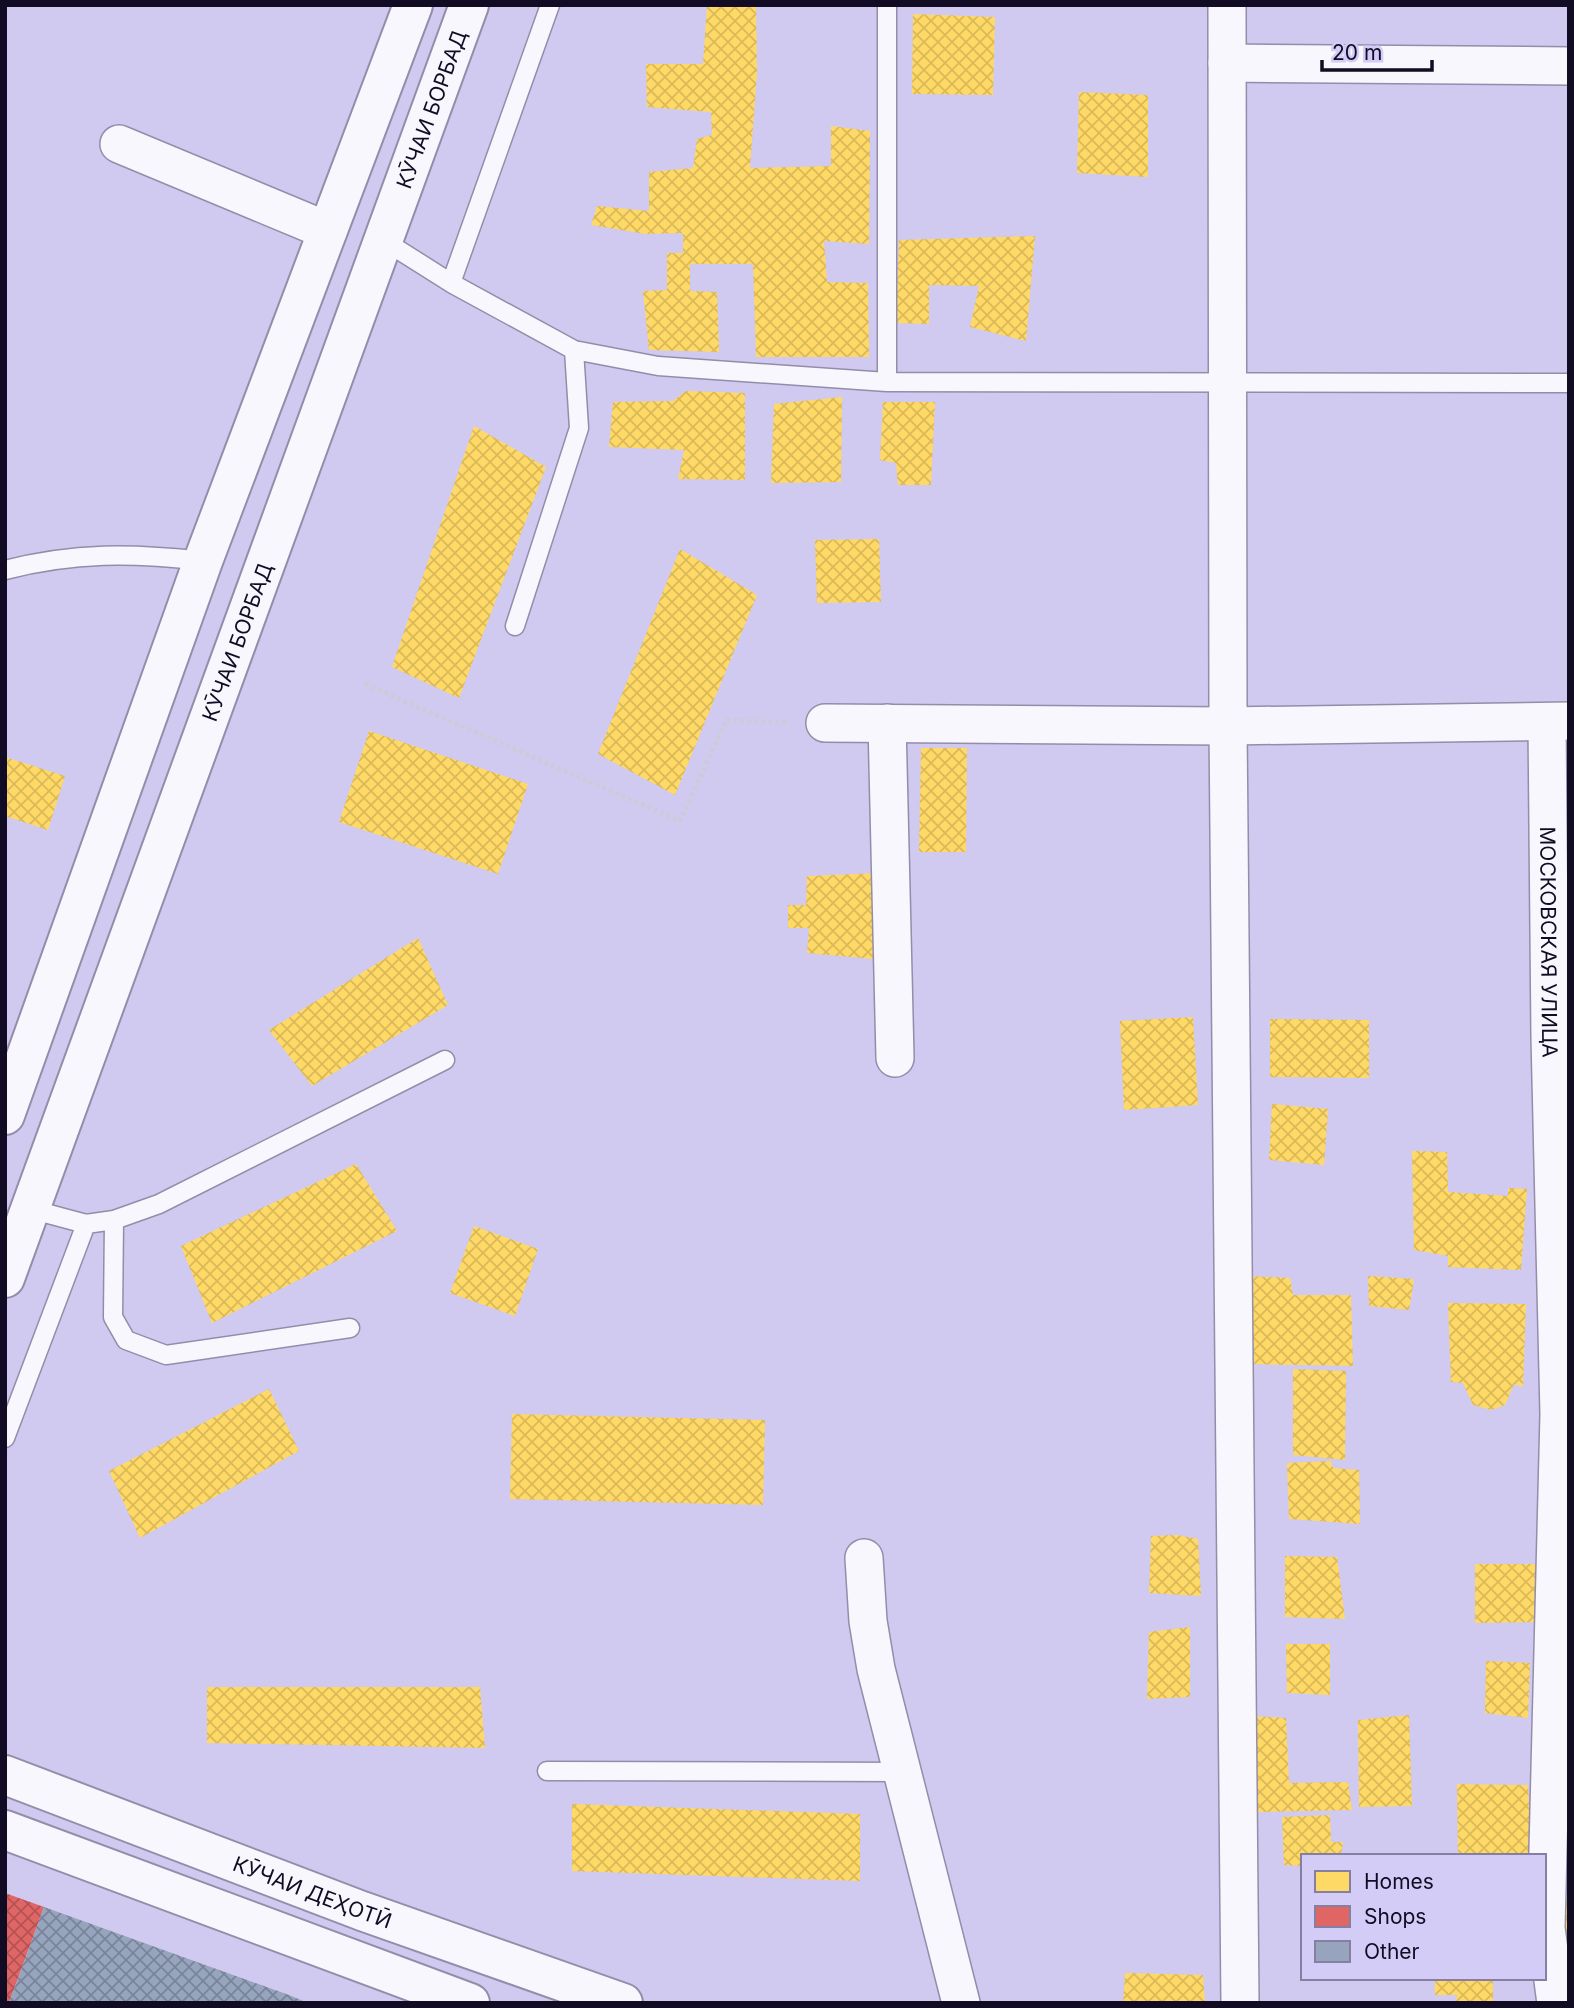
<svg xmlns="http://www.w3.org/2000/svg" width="1574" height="2008" font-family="Inter,sans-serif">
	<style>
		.homes { fill: url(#homes-cross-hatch) }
		.shops { fill: url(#shops-cross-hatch) }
		.building { fill: url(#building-cross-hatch) }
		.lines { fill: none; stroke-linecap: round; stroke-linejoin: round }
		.service-casing { stroke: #938daa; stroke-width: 21 }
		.minor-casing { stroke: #938daa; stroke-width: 40 }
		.tertiary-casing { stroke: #938daa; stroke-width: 42 }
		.secondary-casing { stroke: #938daa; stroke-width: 42 }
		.path { stroke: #cdcbd6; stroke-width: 4.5; stroke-dasharray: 3.5 3.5; stroke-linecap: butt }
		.service { stroke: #f8f7fd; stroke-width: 18 }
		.minor { stroke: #f8f7fd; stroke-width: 37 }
		.tertiary { stroke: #f8f7fd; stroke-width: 38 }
		.secondary { stroke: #f8f7fd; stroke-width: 38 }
		.labels { text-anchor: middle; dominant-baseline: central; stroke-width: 7; stroke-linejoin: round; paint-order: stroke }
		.street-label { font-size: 21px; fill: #110b23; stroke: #d2ccf6 }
	</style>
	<defs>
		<pattern id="homes-cross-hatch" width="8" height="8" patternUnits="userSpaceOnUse" patternTransform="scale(1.75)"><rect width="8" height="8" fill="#ffd966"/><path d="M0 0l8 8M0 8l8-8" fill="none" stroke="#dab958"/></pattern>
		<pattern id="shops-cross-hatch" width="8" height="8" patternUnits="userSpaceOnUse" patternTransform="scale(1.75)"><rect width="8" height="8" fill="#e06666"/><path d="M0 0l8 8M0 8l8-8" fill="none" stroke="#b45254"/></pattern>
		<pattern id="building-cross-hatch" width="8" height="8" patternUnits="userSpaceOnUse" patternTransform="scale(1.75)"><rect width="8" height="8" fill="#96a4bd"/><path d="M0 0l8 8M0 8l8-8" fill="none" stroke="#798499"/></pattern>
	</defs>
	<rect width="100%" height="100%" fill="#d0c9f0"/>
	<!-- homes -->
	<path class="homes" d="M707,5H756L757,72L750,168L831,166V126L870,131L869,244L824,241L827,282L868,283L869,357H756L753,264H690V291L717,292L719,352L649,350L643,291L667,290V253H683V233L646,234L591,225L597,206L649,211V172L693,168L697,139L712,135L711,112L647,107L646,64H703Z
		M913,14L995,17L993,95L912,94Z
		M1079,92L1148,95V177L1077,173Z
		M1035,236L1026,341L970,327L979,286L929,285V324L896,323L899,240Z
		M686,391L745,393V480L678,479L684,450L609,447L613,402L673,401Z
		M842,397L841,482L771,483L774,404Z
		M883,402H935L931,485H898L896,463L880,460Z
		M474,426L546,467L459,698L392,667Z
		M879,539L881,602L817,603L815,540Z
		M680,549L757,595L675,795L598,754Z
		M369,731L528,784L498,874L339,822Z
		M921,748H967L966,852H919Z
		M5,757L65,776L48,830L5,816Z
		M879,873L884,960L807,953L809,928H788V905H806L807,876Z
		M418,938L448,1005L312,1086L269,1030Z
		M1193,1017L1198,1105L1124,1110L1120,1021Z
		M1270,1019L1369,1020V1078L1270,1077Z
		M1272,1104L1328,1109L1324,1165L1269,1160Z
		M1412,1151L1447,1152L1448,1192L1508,1196V1188L1527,1189L1521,1270L1448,1267V1256L1414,1250Z
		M356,1164L397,1231L212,1323L181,1246Z
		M474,1226L538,1249L515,1316L450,1293Z
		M1248,1276L1290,1278L1293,1295H1351L1353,1366L1250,1364Z
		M1368,1276L1414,1279L1409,1310L1369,1306Z
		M1448,1303L1526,1304L1523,1387L1514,1384L1505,1405L1491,1410L1473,1405L1463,1383L1451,1382Z
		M1293,1369L1346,1371L1345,1460L1293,1455Z
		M269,1389L299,1451L140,1538L109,1471Z
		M512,1414L765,1420L763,1505L510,1499Z
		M1331,1461L1333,1468L1359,1470L1360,1524L1289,1519L1287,1463Z
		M1177,1535L1198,1539L1201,1596L1149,1593L1151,1536Z
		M1285,1556L1337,1557L1345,1619L1285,1617Z
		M1475,1564H1543L1544,1622L1475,1623Z
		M1190,1627V1697L1147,1699L1149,1632Z
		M1286,1644H1330V1695L1287,1693Z
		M1486,1661L1530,1663L1528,1718L1485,1713Z
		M207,1687H480L485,1748L207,1743Z
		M1409,1715L1412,1806L1359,1807L1358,1720Z
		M1252,1716L1286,1718L1289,1783L1348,1782L1352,1810L1254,1812Z
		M1457,1784L1528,1785L1531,1856H1458Z
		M1562,1798H1569V1872L1563,1871Z
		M572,1804L860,1814V1881L572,1871Z
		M1330,1815L1331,1842H1343L1341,1856H1303V1866L1284,1865L1282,1817Z
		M1564,1899H1569V1981H1564Z
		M1125,1973L1203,1975L1205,2003H1123Z
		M1435,1978H1493V2003H1456L1457,1995H1435Z"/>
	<!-- shops -->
	<path class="shops" d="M5,1893L44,1907L9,2003H5Z"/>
	<!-- building -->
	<path class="building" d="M44,1907L289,1995L308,2003H9Z"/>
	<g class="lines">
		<!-- service casing -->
		<g class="service-casing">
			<path id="service" d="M383,240L451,283L574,350L658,366L887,382L1569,383
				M451,283L550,5
				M887,382V5
				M5,570C75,552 132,553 203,561
				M515,626L579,428L574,350
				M30,1209L86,1224L114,1220L159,1204L445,1060
				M114,1220L113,1317L126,1340L166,1355L350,1328
				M5,1438L86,1224
				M547,1771L903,1772"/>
		</g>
		<!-- minor casing -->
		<g class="minor-casing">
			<g id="minor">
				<path d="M1227,5L1228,726L1240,2003"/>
				<path d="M1227,63L1569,66"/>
				<path d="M119,144L328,231"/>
				<path id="s1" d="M1547,722L1550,1037L1559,1414L1546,1928L1556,2003"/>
				<path d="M825,723L1228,726L1569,721"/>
				<path d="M887,723L895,1058"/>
				<path d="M864,1558L868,1621L876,1669L961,2003"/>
			</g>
		</g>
		<!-- tertiary casing -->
		<g class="tertiary-casing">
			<g id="tertiary">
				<path id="s2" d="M5,1775L362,1911L623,2003"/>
				<path d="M5,1830L470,2003"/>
			</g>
		</g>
		<!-- secondary casing -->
		<g class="secondary-casing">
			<g id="secondary">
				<path d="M5,1115L203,561L413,5"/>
				<path id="s3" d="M5,1278L469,5"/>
			</g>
		</g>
		<!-- path -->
		<path class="path" d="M365,684L680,821L726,720L789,722"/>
		<!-- service -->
		<use href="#service" class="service"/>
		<!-- minor -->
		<use href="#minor" class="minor"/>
		<!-- tertiary -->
		<use href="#tertiary" class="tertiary"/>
		<!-- secondary -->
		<use href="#secondary" class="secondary"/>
	</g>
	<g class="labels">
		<!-- street labels -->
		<g class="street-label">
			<text stroke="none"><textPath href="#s3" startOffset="1244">КӮЧАИ БОРБАД</textPath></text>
			<text stroke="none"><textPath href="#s3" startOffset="677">КӮЧАИ БОРБАД</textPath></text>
			<text stroke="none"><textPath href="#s1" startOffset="220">МОСКОВСКАЯ УЛИЦА</textPath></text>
			<text stroke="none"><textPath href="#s2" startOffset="329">КӮЧАИ ДЕҲОТӢ</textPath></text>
		</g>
	</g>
	<!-- border -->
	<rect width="1574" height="2008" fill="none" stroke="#110b23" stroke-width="14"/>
	<!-- legend -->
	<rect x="1301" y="1854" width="245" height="126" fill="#d2ccf6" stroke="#857fa2" stroke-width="2"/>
	<rect x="1315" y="1871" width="35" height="21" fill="#ffd966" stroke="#857fa2" stroke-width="2"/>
	<text x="1364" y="1889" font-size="21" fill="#110b23">Homes</text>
	<rect x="1315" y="1906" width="35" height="21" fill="#e06666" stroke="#857fa2" stroke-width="2"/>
	<text x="1364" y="1924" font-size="21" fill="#110b23">Shops</text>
	<rect x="1315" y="1941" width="35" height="21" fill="#96a4bd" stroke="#857fa2" stroke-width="2"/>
	<text x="1364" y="1959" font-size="21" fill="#110b23">Other</text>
	<!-- scale -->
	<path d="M1322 60v10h110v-10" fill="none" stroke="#110b23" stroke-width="3.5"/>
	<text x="1332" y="60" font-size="21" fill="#110b23" stroke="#d2ccf6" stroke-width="5" paint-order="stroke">20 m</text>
</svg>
